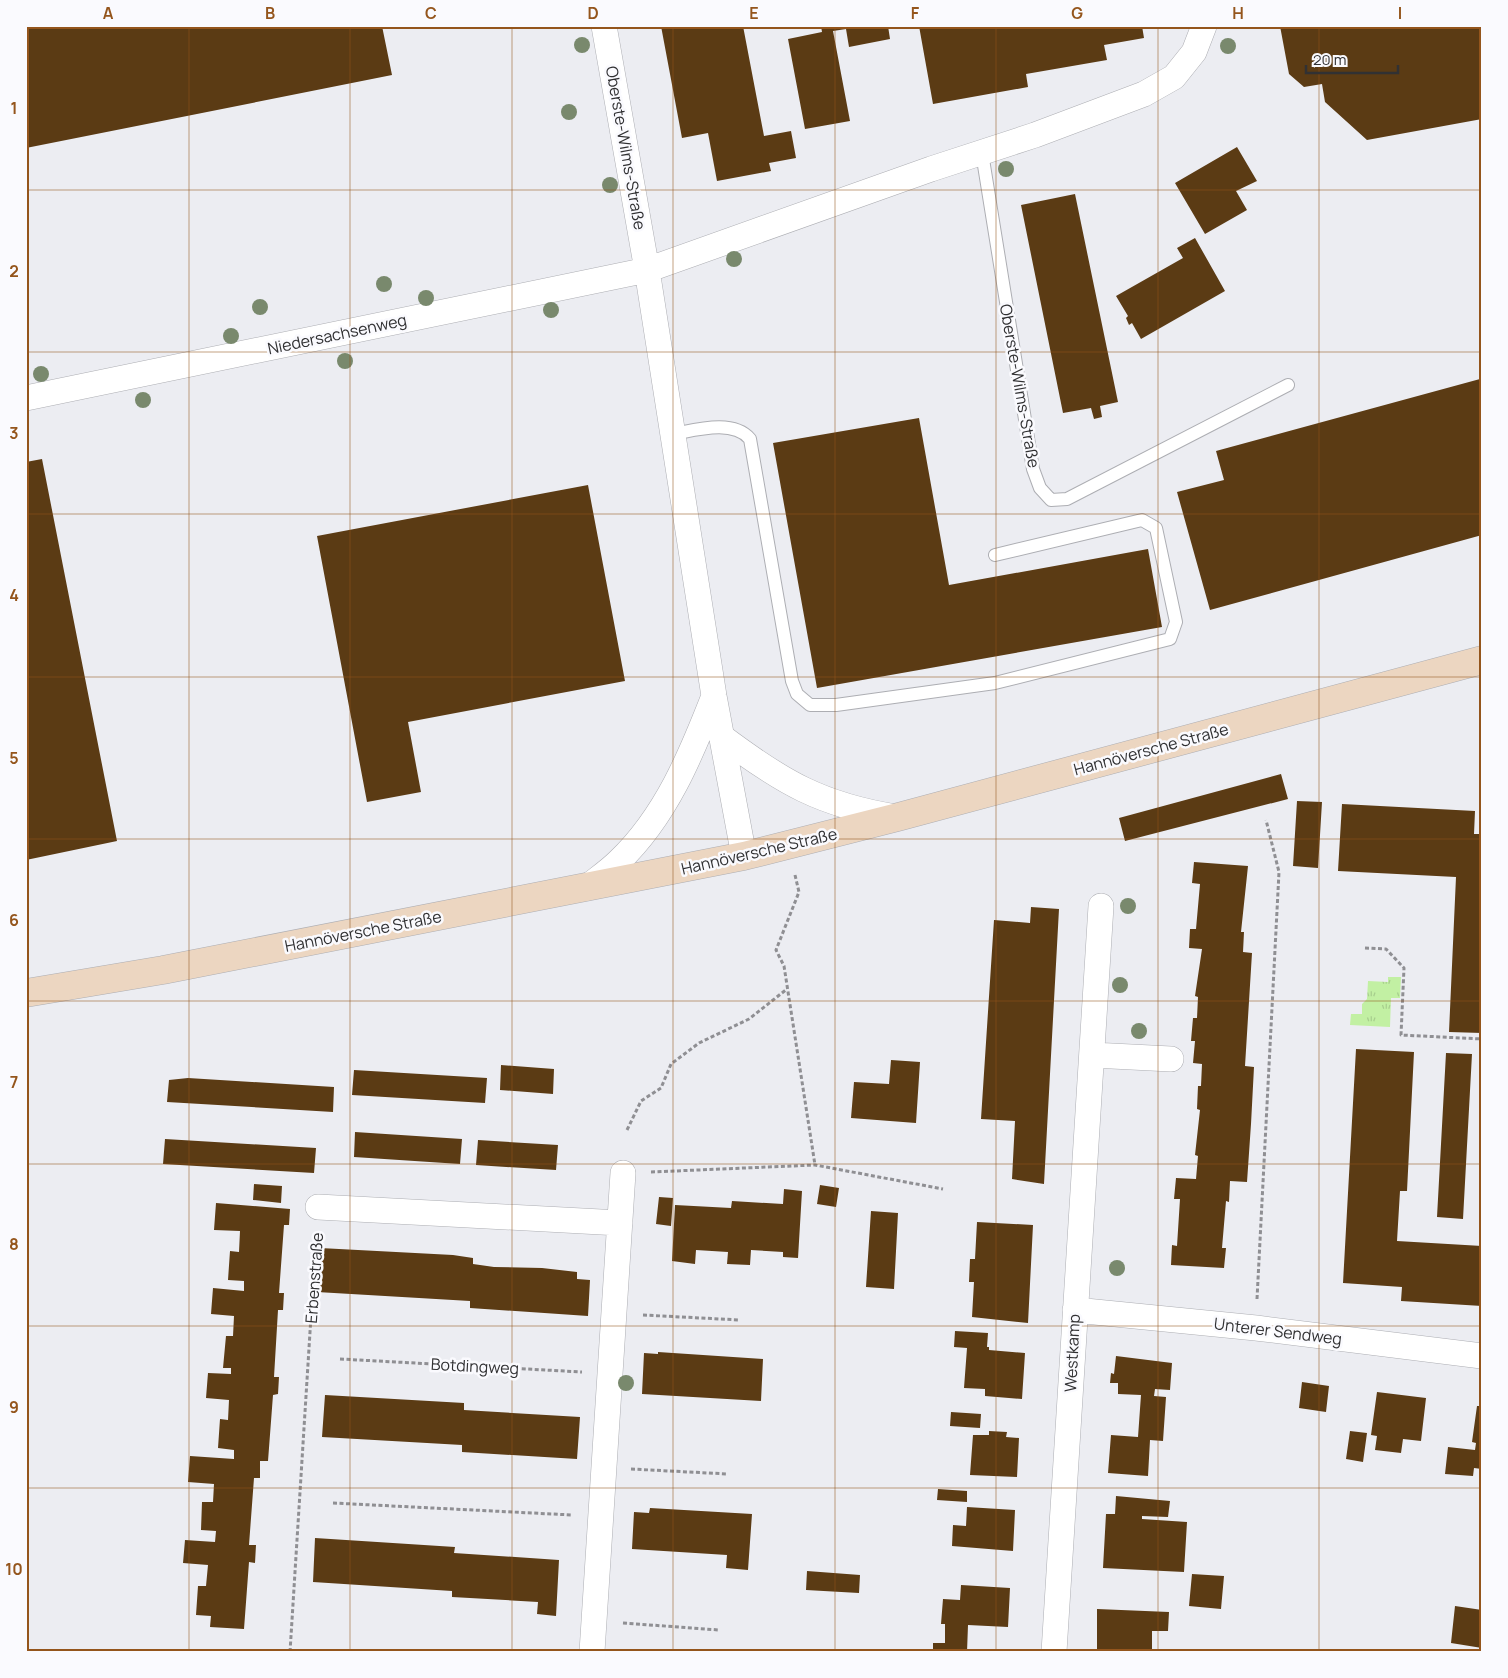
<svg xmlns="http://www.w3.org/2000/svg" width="1508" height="1678" font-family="Manrope,sans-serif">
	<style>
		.grass { fill: url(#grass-tufts) }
		.building { fill: #5b3b14 }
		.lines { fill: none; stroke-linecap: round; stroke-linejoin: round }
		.service-casing { stroke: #adaeb3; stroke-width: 14 }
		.minor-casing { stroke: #adaeb3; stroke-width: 26 }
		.secondary-casing { stroke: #adaeb3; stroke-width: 29 }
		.path { stroke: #8f8f93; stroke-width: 3; stroke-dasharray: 4 2.5; stroke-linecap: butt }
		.service { stroke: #fff; stroke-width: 12 }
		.minor { stroke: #fff; stroke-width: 25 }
		.secondary { stroke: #ecd6c1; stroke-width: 28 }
		.tree { fill: #79896d }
		.grid { fill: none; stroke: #94551c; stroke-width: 1; stroke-opacity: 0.55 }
		.labels { text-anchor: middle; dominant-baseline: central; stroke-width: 5; stroke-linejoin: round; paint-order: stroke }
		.street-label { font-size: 16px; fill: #313133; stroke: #fafafe }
		.neatline { fill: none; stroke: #94551c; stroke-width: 2 }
		.grid-label { font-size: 16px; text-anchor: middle; font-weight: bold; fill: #94551c }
	</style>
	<defs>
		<pattern id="grass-tufts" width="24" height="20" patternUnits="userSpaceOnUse" patternTransform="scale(1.25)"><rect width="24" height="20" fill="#c2f0a3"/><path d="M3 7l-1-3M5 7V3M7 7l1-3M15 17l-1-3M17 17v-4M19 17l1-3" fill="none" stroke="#a7ce8d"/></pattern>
	</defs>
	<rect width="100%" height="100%" fill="#ecedf2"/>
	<!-- grass -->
	<path class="grass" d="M1388,977H1401L1400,998H1391L1390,1027L1350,1025L1351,1014H1362V1004L1367,999L1368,981L1388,982Z"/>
	<!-- building -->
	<path class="building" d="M26,26H382L392,75L26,148Z
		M661,26H743L764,136L791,131L796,158L769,163L771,171L717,181L708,133L682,138Z
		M821,26H888L890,39L849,47L846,29L833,31L850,121L805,129L788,39L822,32Z
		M919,26H1142L1144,38L1104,45L1107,60L1026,74L1028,87L933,104Z
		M1280,26H1482V119L1367,140L1325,102L1322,84L1304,87L1289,74Z
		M1237,147L1257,181L1236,191L1247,210L1205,234L1175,183Z
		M1075,194L1118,402L1100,406L1102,417L1094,419L1091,408L1063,413L1021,205Z
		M1195,238L1225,291L1141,339L1132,323L1129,325L1126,318L1128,316L1116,296L1183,258L1177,248Z
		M1480,379L1482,535L1210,610L1177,492L1224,480L1216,451Z
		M919,418L949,585L1148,549L1162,627L817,688L773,443Z
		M42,459L117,841L26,860V462Z
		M588,485L625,681L408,722L421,792L367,802L317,536Z
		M1281,774L1288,799L1125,841L1119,818Z
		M1297,801L1322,802L1318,868L1293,866Z
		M1342,804L1475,811L1474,834H1482V1033L1449,1032L1456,877L1338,871Z
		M1194,862L1248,866L1241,932H1244L1243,952L1252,953L1245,1066L1254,1067L1251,1124L1247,1182L1230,1181L1229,1202L1226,1201L1222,1248H1226L1224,1268L1171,1265L1172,1245L1177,1246L1180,1199H1174L1176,1178L1196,1179L1198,1156L1195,1155L1200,1110L1197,1109L1198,1086H1201L1202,1064L1193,1063L1195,1041H1191L1193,1018H1197L1198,997L1195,996L1202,949L1189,948L1190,929H1196L1200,884L1192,883Z
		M1031,907L1059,909L1044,1184L1012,1179L1015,1121L981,1119L994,920L1030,923Z
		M1356,1049L1414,1052L1407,1191H1400L1397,1241L1482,1246V1306L1401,1301L1402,1287L1343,1283Z
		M1446,1053L1472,1054L1463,1219L1437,1217Z
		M891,1060L920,1062L916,1123L851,1118L854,1082L889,1084Z
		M501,1065L554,1069L553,1094L500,1090Z
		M354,1070L487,1078L485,1103L352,1095Z
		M188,1078L334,1087L333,1112L167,1102L169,1080Z
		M355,1132L462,1139L460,1164L354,1157Z
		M165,1139L316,1148L314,1173L163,1164Z
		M478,1140L558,1145L556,1170L476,1165Z
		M254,1184L282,1186L281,1203L253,1200Z
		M820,1185L839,1188L836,1207L817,1204Z
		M784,1189L802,1191L798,1258L783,1257V1252L751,1250L750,1265L727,1264L728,1252L696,1250L695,1264L672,1261L675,1205L731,1208L732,1201L783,1204Z
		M659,1197L673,1198L671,1226L656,1224Z
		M216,1203L290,1209L289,1225H284L279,1293H284L283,1310H278L274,1377H279L278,1394L273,1395L268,1461H260V1478H254L249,1545H256L255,1563L249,1562L244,1629L210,1627L211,1616L196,1615L198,1586H206L208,1565L183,1563L185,1540L215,1542L216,1531L201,1530L202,1502H213L214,1484L188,1482L190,1456L234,1459V1450L218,1448L220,1419L228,1420L229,1400L206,1398L208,1373L231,1374V1368H223L226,1336H233L234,1316L211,1314L213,1288L244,1291V1281L228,1280L230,1251L239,1252L240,1231L214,1230Z
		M871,1211L898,1213L894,1289L866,1287Z
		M977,1222L1033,1225L1028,1323L972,1317L974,1282H969L970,1259H975Z
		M320,1248L453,1255L473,1258V1264L494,1267L542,1268L577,1272V1279L590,1280L588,1316L470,1308V1301L317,1292Z
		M955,1331L988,1333L987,1347H989V1350L1025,1353L1022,1399L985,1396V1389L964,1388L967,1348L954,1347Z
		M658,1352L763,1359L761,1401L642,1394L644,1353L658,1354Z
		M1116,1356L1172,1363L1170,1390L1155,1389L1154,1396L1166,1397L1163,1441L1150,1440L1148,1476L1108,1473L1111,1435L1138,1437L1141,1395L1118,1394V1383H1110L1111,1373L1114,1374Z
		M1302,1382L1329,1386L1326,1412L1299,1408Z
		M1377,1392L1426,1398L1421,1441L1403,1439L1401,1453L1375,1450L1377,1436L1371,1435Z
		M325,1395L464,1403V1410L580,1417L577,1459L462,1452V1445L322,1437Z
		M1477,1406H1482V1469L1474,1468L1473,1476L1445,1474L1448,1447L1475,1450L1476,1443L1472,1442Z
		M951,1412L981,1414L980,1428L950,1426Z
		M989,1431L1007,1432L1006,1437L1019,1438L1017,1477L970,1475L973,1435H989Z
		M1350,1431L1367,1433L1363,1462L1346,1459Z
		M938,1489L967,1491V1502L937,1500Z
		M1116,1496L1170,1501L1168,1517L1142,1516V1519L1187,1522L1184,1572L1103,1568L1106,1514H1115Z
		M967,1507L1015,1510L1013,1551L952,1546L953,1525L966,1526Z
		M650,1508L752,1514L748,1570L726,1568L727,1555L632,1549L634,1512L649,1513Z
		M315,1538L455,1547L454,1553L559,1560L556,1616L537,1614L538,1602L452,1597V1591L313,1582Z
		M807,1571L860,1575L859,1593L806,1590Z
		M1192,1574L1224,1576L1221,1609L1189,1606Z
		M961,1585L1010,1588L1008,1627L968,1625L967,1652H933V1643H945V1624H941L943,1599L960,1600Z
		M1455,1606L1482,1610V1648L1451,1643Z
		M1097,1609L1169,1612L1168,1631H1152V1652H1097Z"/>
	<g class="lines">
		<!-- service casing -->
		<g class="service-casing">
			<path id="service" d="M982,153L1033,469L1040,488L1051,500L1067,499L1288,385
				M673,434C696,430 733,419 750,439L792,681L797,694L810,705H836L995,683L1170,639L1176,622L1156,528L1142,520L995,555"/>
		</g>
		<!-- minor casing -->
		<g class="minor-casing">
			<path id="minor" d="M604,26L647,270L714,696L744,856
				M26,398L647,270L931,169L1035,135L1144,94L1174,77L1194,52L1204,26
				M722,737C782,782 821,805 896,817
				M586,888C597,879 609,871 619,861C666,816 691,755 714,696
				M1092,1055L1171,1059
				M318,1207L620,1223
				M1075,1310L1256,1328L1482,1356
				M592,1652L623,1173
				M1054,1652L1101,906"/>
		</g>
		<!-- secondary casing -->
		<g class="secondary-casing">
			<path id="secondary" d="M26,993L163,970L744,856L898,817L1482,660"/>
		</g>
		<!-- path -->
		<path class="path" d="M795,875L799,892L776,950L784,966L815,1165
			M1365,948L1386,949L1404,968L1401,1035L1482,1039
			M627,1130L641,1101L661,1088L671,1064L699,1043L749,1019L787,989
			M651,1172L815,1165L943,1189
			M1257,1299L1279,872L1266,820
			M643,1315L740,1320
			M340,1359L582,1372
			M631,1469L728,1474
			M333,1503L572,1515
			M623,1623L719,1630
			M290,1652L316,1236"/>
		<!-- service -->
		<use href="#service" class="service"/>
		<!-- minor -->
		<use href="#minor" class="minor"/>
		<!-- secondary -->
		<use href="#secondary" class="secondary"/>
	</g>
	<!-- trees -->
	<g class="tree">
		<circle cx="582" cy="45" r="8"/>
		<circle cx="1228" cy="46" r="8"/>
		<circle cx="569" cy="112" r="8"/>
		<circle cx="1006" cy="169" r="8"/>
		<circle cx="610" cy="185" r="8"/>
		<circle cx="734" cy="259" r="8"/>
		<circle cx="384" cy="284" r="8"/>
		<circle cx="426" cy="298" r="8"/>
		<circle cx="260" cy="307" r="8"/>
		<circle cx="551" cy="310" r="8"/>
		<circle cx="231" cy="336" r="8"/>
		<circle cx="345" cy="361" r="8"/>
		<circle cx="41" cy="374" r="8"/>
		<circle cx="143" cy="400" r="8"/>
		<circle cx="1128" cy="906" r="8"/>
		<circle cx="1120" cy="985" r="8"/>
		<circle cx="1139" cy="1031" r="8"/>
		<circle cx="1117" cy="1268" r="8"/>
		<circle cx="626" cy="1383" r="8"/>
	</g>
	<!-- grid -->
	<path class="grid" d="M189,26V1652M350,26V1652M512,26V1652M673,26V1652M835,26V1652M996,26V1652M1158,26V1652M1319,26V1652M26,190H1482M26,352H1482M26,514H1482M26,677H1482M26,839H1482M26,1001H1482M26,1164H1482M26,1326H1482M26,1488H1482"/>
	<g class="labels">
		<!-- street labels -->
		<g class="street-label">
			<text transform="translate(626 148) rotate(80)">Oberste-Wilms-Straße</text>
			<text transform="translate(337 334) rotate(-12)">Niedersachsenweg</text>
			<text transform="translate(1020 386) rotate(80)">Oberste-Wilms-Straße</text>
			<text transform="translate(1151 749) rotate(-15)">Hannöversche Straße</text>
			<text transform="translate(759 851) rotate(-13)">Hannöversche Straße</text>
			<text transform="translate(363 931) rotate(-11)">Hannöversche Straße</text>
			<text transform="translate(314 1278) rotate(-86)">Erbenstraße</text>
			<text transform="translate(1278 1331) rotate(7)">Unterer Sendweg</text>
			<text transform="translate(1072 1353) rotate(-87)">Westkamp</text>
			<text transform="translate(475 1366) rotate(3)">Botdingweg</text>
		</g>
	</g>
	<!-- border -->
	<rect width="1508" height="1678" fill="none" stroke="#fafafe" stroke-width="55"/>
	<!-- scale -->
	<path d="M1306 65v8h92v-8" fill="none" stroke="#313133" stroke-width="2.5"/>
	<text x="1313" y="65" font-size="15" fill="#313133" stroke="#fafafe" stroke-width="4" paint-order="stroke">20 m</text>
	<rect x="28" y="28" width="1452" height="1622" class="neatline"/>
	<g class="grid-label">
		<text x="108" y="19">A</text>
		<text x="270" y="19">B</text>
		<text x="431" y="19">C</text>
		<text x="593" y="19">D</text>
		<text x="754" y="19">E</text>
		<text x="915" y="19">F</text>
		<text x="1077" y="19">G</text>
		<text x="1238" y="19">H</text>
		<text x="1400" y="19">I</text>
		<text x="14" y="114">1</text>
		<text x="14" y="277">2</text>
		<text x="14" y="439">3</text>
		<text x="14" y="601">4</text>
		<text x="14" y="764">5</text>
		<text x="14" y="926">6</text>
		<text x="14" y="1088">7</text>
		<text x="14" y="1250">8</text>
		<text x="14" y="1413">9</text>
		<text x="14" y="1575">10</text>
	</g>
</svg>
